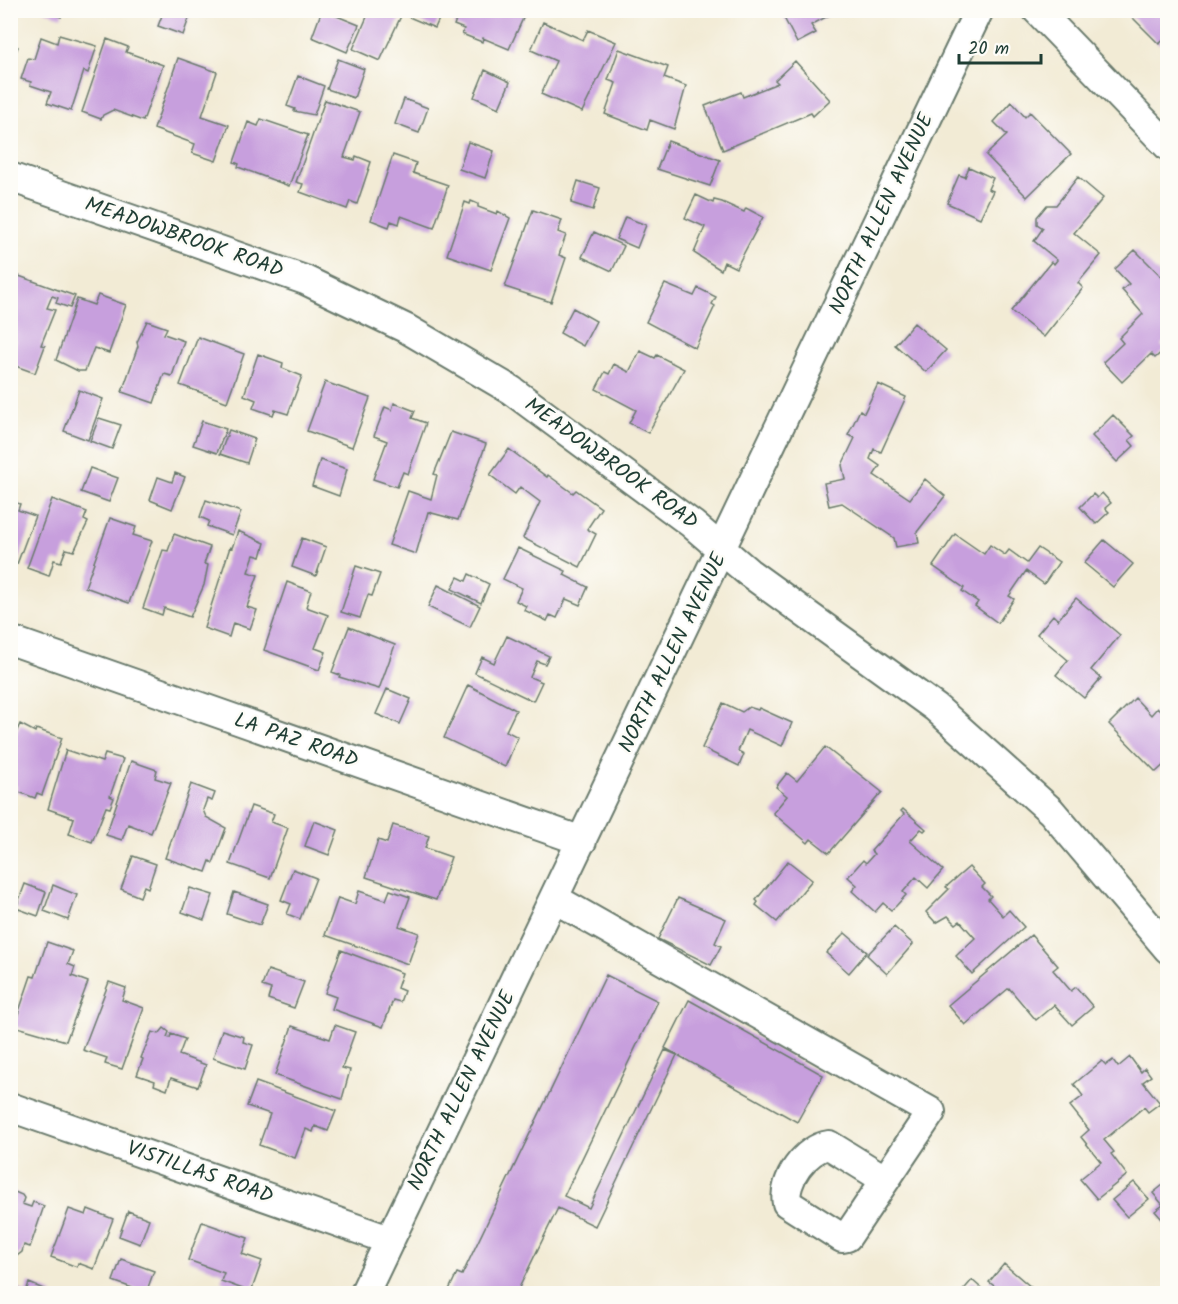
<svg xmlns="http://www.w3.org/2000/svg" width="1178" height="1304" font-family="Kalam,sans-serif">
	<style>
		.building { fill: #c79fdd }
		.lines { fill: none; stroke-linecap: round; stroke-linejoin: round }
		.minor-casing { stroke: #697a6c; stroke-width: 32 }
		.minor { stroke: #fff; stroke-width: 28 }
		.labels { text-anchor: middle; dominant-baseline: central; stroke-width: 5; stroke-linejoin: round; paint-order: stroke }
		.street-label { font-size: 21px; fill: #1f3d34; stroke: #fdfcf7 }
	</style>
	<rect width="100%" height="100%" fill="#fdfcf7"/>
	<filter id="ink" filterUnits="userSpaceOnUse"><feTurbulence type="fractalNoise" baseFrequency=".0167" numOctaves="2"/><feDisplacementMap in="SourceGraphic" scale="12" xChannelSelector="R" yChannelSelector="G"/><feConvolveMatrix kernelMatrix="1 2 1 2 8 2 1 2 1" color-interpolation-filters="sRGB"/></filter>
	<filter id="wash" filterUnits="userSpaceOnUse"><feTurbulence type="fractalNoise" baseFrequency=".008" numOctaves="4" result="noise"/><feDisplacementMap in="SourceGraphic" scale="24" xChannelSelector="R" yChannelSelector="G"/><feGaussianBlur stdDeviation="1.35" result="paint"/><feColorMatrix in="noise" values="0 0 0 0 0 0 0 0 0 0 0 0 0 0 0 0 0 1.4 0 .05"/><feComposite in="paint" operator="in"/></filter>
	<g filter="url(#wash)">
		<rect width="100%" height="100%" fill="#f2ebd5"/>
		<g id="blocks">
			<!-- building -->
			<path class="building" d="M10,10H17L11,26H10Z
				M43,10H63L61,17Z
				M164,10H192L183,35L158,26Z
				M322,10L359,25L347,52L312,37Z
				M370,10H443L435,28L402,14L380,61L353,49Z
				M460,10H517L525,14L509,49L483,38L482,42L462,34L464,29L454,25Z
				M780,10H839L811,25L816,33L797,43Z
				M1133,10H1168V36L1159,44L1129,14Z
				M543,22L583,40L588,30L616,42L582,112L541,94L556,61L531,50Z
				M59,35L97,46L88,73L84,71L71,111L47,103L51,92L30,85L31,82L21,79L28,58L34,59L41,37L57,43Z
				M107,39L128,47L126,52L163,65L143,121L113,110L103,115L101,119L82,112Z
				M10,44L18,47L12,61H10Z
				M619,49L668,67L664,78L686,86L674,129L650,120L647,130L605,114L616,83L608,80Z
				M178,58L217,72L202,116L229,125L216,161L192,153L195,144L154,129Z
				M338,59L364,69L354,98L327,89Z
				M795,61L830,100L813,116L811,113L723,150L705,106L741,92L743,97L778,83L775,80Z
				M485,70L510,82L499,108L474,97Z
				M298,76L324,86L314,115L294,111L295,109L287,106Z
				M404,99L428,108L419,133L395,124Z
				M325,100L360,112L344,157L355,160L356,156L371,162L357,204L350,201L347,209L300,192L303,184L296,182Z
				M1012,102L1025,117L1030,112L1071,154L1027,197L986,155L1007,135L994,122Z
				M261,119L308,135L289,186L238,167L239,164L234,162L248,122L258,126Z
				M668,141L720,160L710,186L657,169Z
				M468,142L494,151L485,178L459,169Z
				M393,155L416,163L413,173L448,185L434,228L401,216L399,224L391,221L389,227L371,220Z
				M969,167L993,178L988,189L993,191L980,218L947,203L959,175L965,177Z
				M1078,177L1103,198L1074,233L1101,255L1078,283L1083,288L1044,337L1011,311L1051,262L1054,264L1057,260L1034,241L1043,228L1037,224V217L1047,205H1056Z
				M578,181L600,188L593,210L571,203Z
				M696,195L713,203L714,200L722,202L744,212L746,208L763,217L736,268L724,262L721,270L694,253L705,227L685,218Z
				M471,201L478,204V207L497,214L498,211L510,218L491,270L447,255L465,202L470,204Z
				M533,210L562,220L558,232L566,235L559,255L566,258L551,302L505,287Z
				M625,217L646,225L637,248L616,239Z
				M594,232L624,246L612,271L582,257Z
				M1135,250L1168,283V339L1161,345L1165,349L1155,358L1151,354L1122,382L1103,362L1123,343L1119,338L1143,314L1122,290L1129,284L1115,269Z
				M19,276L75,296L70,308L56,303L58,298L52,296L47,308L55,310L41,345L45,346L35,373L10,364L16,340L10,339V301Z
				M665,284L694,296L698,288L716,297L712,304L715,306L695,348L646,322Z
				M98,295L126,305L109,353L94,348L85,371H78L56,360L77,299L94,305Z
				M573,308L596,321L583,346L560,333Z
				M147,321L167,328L164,334L184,341L172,376L164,374L154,403L122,392L138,346L137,342Z
				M914,323L946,350L926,372L895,345Z
				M198,337L244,354L227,402L180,385Z
				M640,351L655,358L657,355L684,369L648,433L629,423L636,410L596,389L605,372L609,374L614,364L629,372Z
				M258,354L283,363L282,368L302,376L288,414L275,410L273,415L253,408L256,400L244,395Z
				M325,382L370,398L352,447L307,431Z
				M878,384L906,397L881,452L874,449L870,459L880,466L874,475L910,499L925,479L945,496L917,532L919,543L896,547L894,538L842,503L829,506L824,483L845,479L842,465L855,438L848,435L860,410L864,413Z
				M79,390L103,399L88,440L64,431Z
				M394,403L415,411L412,418L426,423L408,474L403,472L397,487L373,479L387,441L374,436L385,407L392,410Z
				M1113,415L1134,436L1129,440L1134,446L1117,462L1092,436Z
				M99,418L121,425L112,449L90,441Z
				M202,421L226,429L217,453L193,445Z
				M229,430L255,439L247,463L220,454Z
				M451,432L486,444L458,520L428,512L416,554L389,545L408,491L431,499L437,475L434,474Z
				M509,449L547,477L548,475L573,493L576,490L601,508L587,529L596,534L580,567L523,538L540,502L520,487L515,494L490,475Z
				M320,460L347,469L339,496L312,486Z
				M90,468L118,478L109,502L81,492Z
				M175,473L185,477L172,509L150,500L158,477L172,482Z
				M1102,493L1111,503L1105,508L1109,512L1096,524L1080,507L1093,494L1097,498Z
				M52,499L87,512L84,520L88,522L74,551L66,549L61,562L54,560L49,576L27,568Z
				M206,500L241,512L232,535L207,526L209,521L200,517Z
				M10,501L20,504L18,510L35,516L17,564L10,562Z
				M110,518L136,527L133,535L152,541L129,603L85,587Z
				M238,531L265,543L261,557L254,555L248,572L258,575L247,607L257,610L250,629L233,623L229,637L204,628L230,547L232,548Z
				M174,534L210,547L204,564L208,565L204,585L190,617L164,608L162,615L143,608L163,550L168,551Z
				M955,534L984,554L990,545L1005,555L1009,550L1027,563L1038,548L1059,562L1044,584L1026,571L1009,596L1014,599L998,623L975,606L978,602L962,591L964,588L933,566Z
				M302,538L326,547L316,576L292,567Z
				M1104,540L1133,564L1113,587L1084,563Z
				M518,548L566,571L564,575L588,587L580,605L566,599L557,618L550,615L547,621L524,610L526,606L516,601L522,588L503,579Z
				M356,566L380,574L372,596L368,595L360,618L341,612Z
				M469,574L489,584L481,603L452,589L458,577L466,581Z
				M287,582L311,591L306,607L328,615L315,648L326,652L319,670L264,650Z
				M438,585L480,606L470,627L428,607Z
				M1076,598L1120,635L1091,670L1101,678L1084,698L1056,675L1068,660L1037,634L1053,615L1058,620Z
				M349,627L395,645L379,689L339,677L340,675L332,672Z
				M507,636L549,656L545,664L537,661L530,677L542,682L533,701L475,673L482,657L494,663Z
				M468,685L516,710L506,731L518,737L505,767L444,738Z
				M387,689L411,699L400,724L376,714Z
				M1135,698L1151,715L1157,708L1160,711L1168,704V761L1156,772L1109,724Z
				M723,703L742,712L749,707L758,710L759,708L792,723L782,746L747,730L738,751L744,754L739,766L702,748Z
				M20,724L35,732L36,729L62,738L42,795L37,793L35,798L16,791L17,786L10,784V746Z
				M825,747L882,792L829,853L811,839L808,843L773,813L787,796L776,787L787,773L797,781Z
				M66,750L102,762L105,754L123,759L110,796L114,798L110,808L106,807L92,842L69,834L74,818L48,809Z
				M131,761L157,770L155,778L171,783L151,833L128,824L122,840L106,835Z
				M191,784L215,793L212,801L207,799L203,810L206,817L226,828L213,863L210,861L206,872L165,858Z
				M251,806L274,814L271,822L288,828L270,878L230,864Z
				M903,809L926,829L924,831L921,829L910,841L943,870L928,888L916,877L903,892L906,895L896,906L891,910L883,903L875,912L852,891L857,885L848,877L863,860L866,863L874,854L871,851L904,814L901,811Z
				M314,821L338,830L329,855L305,846Z
				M393,825L429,836L425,848L451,857L436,900L366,877L378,840L387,843Z
				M133,856L156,864L148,888L144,886L140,897L121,889Z
				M788,861L812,880L777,922L756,905L758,902L756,900Z
				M969,867L985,884L982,887L991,896L988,899L1003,916L1009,910L1024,927L972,974L956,956L975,938L960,921L956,924L948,916L936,923L926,912L949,889L946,887Z
				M293,869L316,878L300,919L287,914L291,904L281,900Z
				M25,884L46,892L38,916L16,908Z
				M53,885L77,895L68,920L44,911Z
				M190,888L213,895L204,920L182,912Z
				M390,890L410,897L399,926L419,933L408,964L325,935L338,898L355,904L359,891L386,900Z
				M234,892L268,904L260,925L227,914Z
				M678,898L726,919L715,943L721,946L711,965L658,939Z
				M894,927L913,944L887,974L867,955Z
				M845,933L867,952L849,973L826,953Z
				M1031,935L1058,966L1053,970L1071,991L1076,987L1093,1007L1072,1025L1054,1005L1036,1020L1009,988L965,1025L948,1005Z
				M47,942L73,951L68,964L75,967L72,976L88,982L66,1041L14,1026L31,976L35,977Z
				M341,950L402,973L397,988L404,991L400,1002L393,1000L383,1027L332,1009L336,997L325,993Z
				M268,970L304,982L294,1008L268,999L271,989L262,986Z
				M606,975L658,1001L564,1196L589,1208L665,1050L677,1055L595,1226L558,1208L518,1290L526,1294H447L457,1273L462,1275Z
				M109,982L126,988L122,1000L144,1008L122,1069L105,1064L107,1058L83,1050Z
				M689,1000L823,1075L797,1122L665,1048Z
				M335,1025L355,1032L342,1068L350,1070L342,1099L275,1075L292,1026L330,1039Z
				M164,1028L169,1032L167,1037L170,1038L171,1034L185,1039L179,1055L206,1065L198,1087L171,1078L167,1090L154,1085L155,1081L137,1075L143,1059L141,1058L152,1032L159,1034Z
				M222,1030L244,1037L243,1042L253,1045L245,1069L213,1058Z
				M1130,1057L1141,1072L1145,1068L1151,1076L1143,1082L1160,1103L1148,1112L1144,1107L1104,1140L1114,1152L1111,1154L1127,1175L1097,1199L1080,1179L1101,1162L1081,1137L1089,1130L1070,1106L1083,1096L1074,1084L1102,1061L1106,1065L1113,1060L1118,1067Z
				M256,1082L336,1111L328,1131L315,1126L313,1132L306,1129L295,1158L259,1145L270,1114L247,1106Z
				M1168,1181V1226L1155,1211L1163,1205L1153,1193Z
				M1134,1182L1149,1199L1127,1217L1112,1200Z
				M10,1190L22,1195L24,1198L22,1204L31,1207L33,1202L44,1206L30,1247L24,1245L22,1252L10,1261Z
				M69,1209L86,1215L88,1209L113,1219L94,1269L78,1263L77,1267L51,1257Z
				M128,1211L149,1219L140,1244L119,1236Z
				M202,1222L248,1238L242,1254L262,1261L251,1292L221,1281L224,1273L188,1260Z
				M121,1259L154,1271L146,1293L113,1281Z
				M1004,1264L1039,1294H993L997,1288L989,1282Z
				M972,1280L988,1294H960Z
				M29,1283L53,1293V1294H25Z
				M10,1286L24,1291L23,1294H10Z"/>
		</g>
	</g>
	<g filter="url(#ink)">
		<use href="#blocks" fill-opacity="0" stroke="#697a6c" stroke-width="1.5"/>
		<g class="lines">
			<!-- minor casing -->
			<g class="minor-casing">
				<path id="minor" d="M1037,10L1168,146
					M10,177L305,280L407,329L511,390L692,524L748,572L936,708L1051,811L1168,949
					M10,640L582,841
					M555,899L931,1112L847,1237L842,1238L787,1203C782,1181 806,1148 829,1145L884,1179
					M10,1107L389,1240
					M364,1294L979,10"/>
			</g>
			<!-- minor -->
			<use href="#minor" class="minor"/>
		</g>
	</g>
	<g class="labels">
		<!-- street labels -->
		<g class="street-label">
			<text transform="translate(882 214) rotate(-65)">NORTH ALLEN AVENUE</text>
			<text transform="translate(184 238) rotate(19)">MEADOWBROOK ROAD</text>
			<text transform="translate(611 464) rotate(36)">MEADOWBROOK ROAD</text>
			<text transform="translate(673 653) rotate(-64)">NORTH ALLEN AVENUE</text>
			<text transform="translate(296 741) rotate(19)">LA PAZ ROAD</text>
			<text transform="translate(462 1091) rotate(-64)">NORTH ALLEN AVENUE</text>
			<text transform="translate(200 1173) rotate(19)">VISTILLAS ROAD</text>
		</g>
	</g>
	<!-- margin -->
	<rect width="1178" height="1304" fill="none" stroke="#fdfcf7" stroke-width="36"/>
	<!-- scale -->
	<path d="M959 54v9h82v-9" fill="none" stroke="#1f3d34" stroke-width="3"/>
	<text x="968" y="54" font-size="18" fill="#1f3d34" stroke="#fdfcf7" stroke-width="4.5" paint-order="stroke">20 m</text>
</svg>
